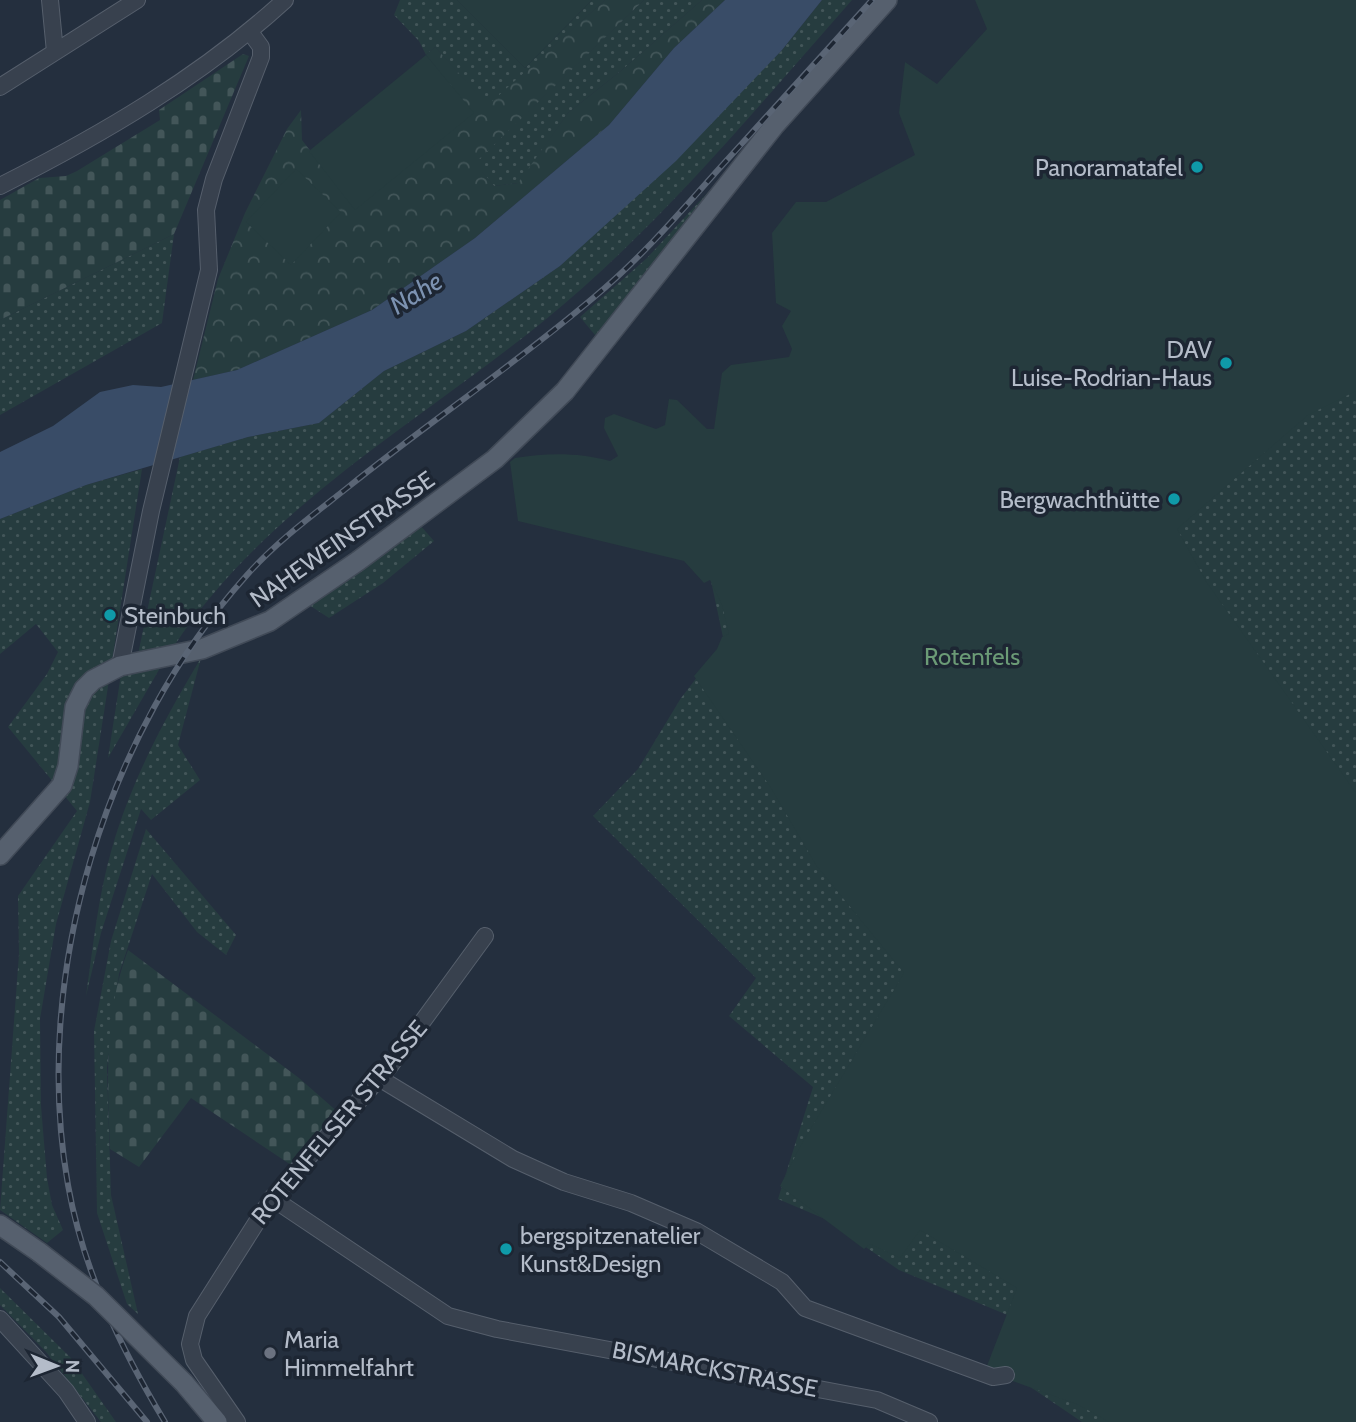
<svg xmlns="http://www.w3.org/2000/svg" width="1356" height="1422" font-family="Cabin,sans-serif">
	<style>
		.grass { fill: url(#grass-dots) }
		.forest { fill: url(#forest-crowns) }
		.cemetery { fill: url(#cemetery-stones) }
		.park { fill: #263c3f }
		.water { fill: #394c67 }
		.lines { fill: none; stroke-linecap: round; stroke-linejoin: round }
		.minor-casing { stroke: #565f6c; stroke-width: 18 }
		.major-casing { stroke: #414a57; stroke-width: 22 }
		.minor { stroke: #38414e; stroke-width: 16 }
		.major { stroke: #56606e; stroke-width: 19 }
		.rail-casing { stroke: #5a6575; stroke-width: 6 }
		.rail { stroke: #1d2633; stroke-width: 3.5; stroke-dasharray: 10; stroke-linecap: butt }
		.major-bridge-casing { stroke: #414a57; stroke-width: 22; stroke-linecap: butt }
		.major-bridge { stroke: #56606e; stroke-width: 19 }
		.culture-dot { fill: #0f9aa8; stroke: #1d2633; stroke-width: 2.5 }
		.worship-dot { fill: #6b7280; stroke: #1d2633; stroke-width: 2.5 }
		.labels { text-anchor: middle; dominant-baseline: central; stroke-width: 7; stroke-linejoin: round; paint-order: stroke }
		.poi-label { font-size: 24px; fill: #b4bcc9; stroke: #1d2633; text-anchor: end }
		.street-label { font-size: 24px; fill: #b4bcc9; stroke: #1d2633 }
		.park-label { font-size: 24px; fill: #6b9a76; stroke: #1d2633 }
		.water-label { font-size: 26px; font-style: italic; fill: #7c92b1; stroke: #1d2633 }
	</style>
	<defs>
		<pattern id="grass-dots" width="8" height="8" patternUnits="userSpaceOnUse" patternTransform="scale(1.75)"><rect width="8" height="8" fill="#263c3f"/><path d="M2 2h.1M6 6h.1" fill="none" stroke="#435659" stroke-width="1.8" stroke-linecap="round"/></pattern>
		<pattern id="forest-crowns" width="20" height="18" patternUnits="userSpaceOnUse" patternTransform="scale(1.75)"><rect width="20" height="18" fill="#263c3f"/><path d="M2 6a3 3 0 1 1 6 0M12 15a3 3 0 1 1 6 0" fill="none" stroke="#435659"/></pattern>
		<pattern id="cemetery-stones" width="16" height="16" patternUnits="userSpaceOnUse" patternTransform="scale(1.75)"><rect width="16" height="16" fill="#263c3f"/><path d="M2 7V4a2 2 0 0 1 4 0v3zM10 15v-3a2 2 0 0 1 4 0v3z" fill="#435659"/></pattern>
	</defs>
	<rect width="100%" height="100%" fill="#242f3e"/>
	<!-- grass -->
	<path class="grass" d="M400,0H457L525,68L592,0H605L488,106L435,47L426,55L419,41L394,15Z
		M644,0H702L622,70L568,113L519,183L494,186L474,163Z
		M822,0H852C754,111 660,226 545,320C417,424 268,505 174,646L138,654L180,457L248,437L319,423L384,371L466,331L560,266L782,50Z
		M1356,2V1422H1082L998,1365L1017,1319L899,1270L825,1219L778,1199L813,1087L729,1016L756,978L593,816L638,769L681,698L724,642L707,562Z
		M721,178L600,341L580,317L647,258Z
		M174,234L162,323L0,415V320Z
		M142,469L90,802L56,924L40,1019L41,1106L47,1178L52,1205L63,1230L47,1243L0,1210L19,954L18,896L77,811L8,727L47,674L58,652L36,624L0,654V519L86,485Z
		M419,524L434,541L383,583L329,618L309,605Z
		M201,658L178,745L200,780L151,820L141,809L101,933L86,996C93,947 98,896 112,848C132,779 165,718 201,658Z
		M160,668L108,758L121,674Z
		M146,829L236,935L226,955L197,932L152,874L119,974L107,1068L111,1195L138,1314L127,1304L97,1213L94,1031L111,941Z
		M0,1288L71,1358L116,1422H101L46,1352L0,1305Z"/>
	<!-- forest -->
	<path class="forest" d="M605,0H644L475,163L494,186L518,183L568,113L622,70L702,0H725L674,48L609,125L475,238L372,310L237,370L193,380L218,279L245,213L287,129L301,110L302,140L355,209L473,113L426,55L435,47L488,105Z"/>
	<!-- cemetery -->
	<path class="cemetery" d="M243,54L249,56L174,234L0,320V200L39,178L66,176L77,171L160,120L159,110Z
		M128,950L299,1078L339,1113L294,1167L191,1098L139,1167L110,1149C107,1081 104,1014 128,950Z"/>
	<!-- park -->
	<path class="park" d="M457,0H592L525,68Z
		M975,0H1356V391L1308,415L1177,529L1207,583L1356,793V1422H1109L1079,1405L985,1371L1017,1288L920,1230L900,1258L870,1244L864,1249L780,1186L801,1145L904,973L816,865L771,788L694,676L717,649L722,637L729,634L722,605L710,580L704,583L684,561L518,521L510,462L515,458C546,453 577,452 610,461L618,456L604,428L605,418L614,414L656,429L665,425L669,399L677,400L707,429H714L722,373L731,365L789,357L792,349L782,326L791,311L776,303L772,233L796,202H826L915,155L899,113L905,62L937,84L987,29Z
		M426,55L474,113L355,210L309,151Z
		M296,169L341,212L291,265L246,222Z"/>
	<!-- water -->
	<path class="water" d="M725,0H822L782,50L676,161L560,266L466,331L384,371L319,423L248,437L86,485L0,519V452L53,426L100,392L133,385L161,387L237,370L372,310L475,238L609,125L674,48Z"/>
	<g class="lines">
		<!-- minor casing -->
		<g class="minor-casing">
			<path id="minor" d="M50,0L55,52
				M0,87L137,0
				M0,186C101,135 201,77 285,0
				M120,666L151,511L209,270L206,210L214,179L261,57V47L250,32
				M379,1078L513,1159L564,1182L631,1203L696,1231L782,1282L805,1308L993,1377L1006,1375
				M272,1198L448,1316L497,1329L877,1400L929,1422
				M0,1319L66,1391L87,1422
				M237,1422L194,1360L190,1344L197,1316L272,1198L390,1066L485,936"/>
		</g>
		<!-- major casing -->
		<g class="major-casing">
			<path id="major" d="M0,855L62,785L68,766L75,707L84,689L93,680L120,666L202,649L270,621L358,561L495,459L565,391L774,126L887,0
				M0,1225L39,1252
				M184,1383L217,1422"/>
		</g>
		<!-- minor -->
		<use href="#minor" class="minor"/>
		<!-- major -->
		<use href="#major" class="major"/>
		<!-- rail casing -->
		<g class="rail-casing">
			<path id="rail" d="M0,1262L59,1317L147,1422
				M165,1422C121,1349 83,1270 68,1185C31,975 105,733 247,575C276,542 313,515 347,488C428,423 514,365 593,298C639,260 678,215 717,171C769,114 821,57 872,0"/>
		</g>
		<!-- rail -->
		<use href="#rail" class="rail"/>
		<!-- major-bridge casing -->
		<g class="major-bridge-casing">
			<path id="major-bridge" d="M39,1252L96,1296L184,1383"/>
		</g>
		<!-- major-bridge -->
		<use href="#major-bridge" class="major-bridge"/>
	</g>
	<!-- markers -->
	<g class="culture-dot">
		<circle cx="1197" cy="167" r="7"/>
		<circle cx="1226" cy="363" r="7"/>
		<circle cx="1174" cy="499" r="7"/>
		<circle cx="110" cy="615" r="7"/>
		<circle cx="506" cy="1249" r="7"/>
	</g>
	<circle class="worship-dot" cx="270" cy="1353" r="7"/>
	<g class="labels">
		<!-- poi labels -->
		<g class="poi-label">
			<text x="1183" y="167">Panoramatafel</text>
			<text x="1212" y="349">DAV<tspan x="1212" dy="28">Luise-Rodrian-Haus</tspan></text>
			<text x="1160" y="499">Bergwachthütte</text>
			<text x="124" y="615" text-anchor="start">Steinbuch</text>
			<text x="520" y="1235" text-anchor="start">bergspitzenatelier<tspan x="520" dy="28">Kunst&amp;Design</tspan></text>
			<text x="284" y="1339" text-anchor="start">Maria<tspan x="284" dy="28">Himmelfahrt</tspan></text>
		</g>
		<!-- street labels -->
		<g class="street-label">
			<text transform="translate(342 539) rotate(-35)">NAHEWEINSTRASSE</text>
			<text transform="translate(339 1122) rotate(-50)">ROTENFELSER STRASSE</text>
			<text transform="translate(715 1369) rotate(11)">BISMARCKSTRASSE</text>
		</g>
		<!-- park labels -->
		<g class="park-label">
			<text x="972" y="656">Rotenfels</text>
		</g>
		<!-- water labels -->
		<g class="water-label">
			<text transform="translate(416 293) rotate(-32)">Nahe</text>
		</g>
	</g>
	<!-- north arrow -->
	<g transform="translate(56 1366) rotate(91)" stroke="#1d2633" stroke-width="5" paint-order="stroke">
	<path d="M0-5L12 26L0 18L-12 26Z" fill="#b4bcc9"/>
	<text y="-10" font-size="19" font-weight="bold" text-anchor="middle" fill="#b4bcc9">N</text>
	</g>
</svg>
